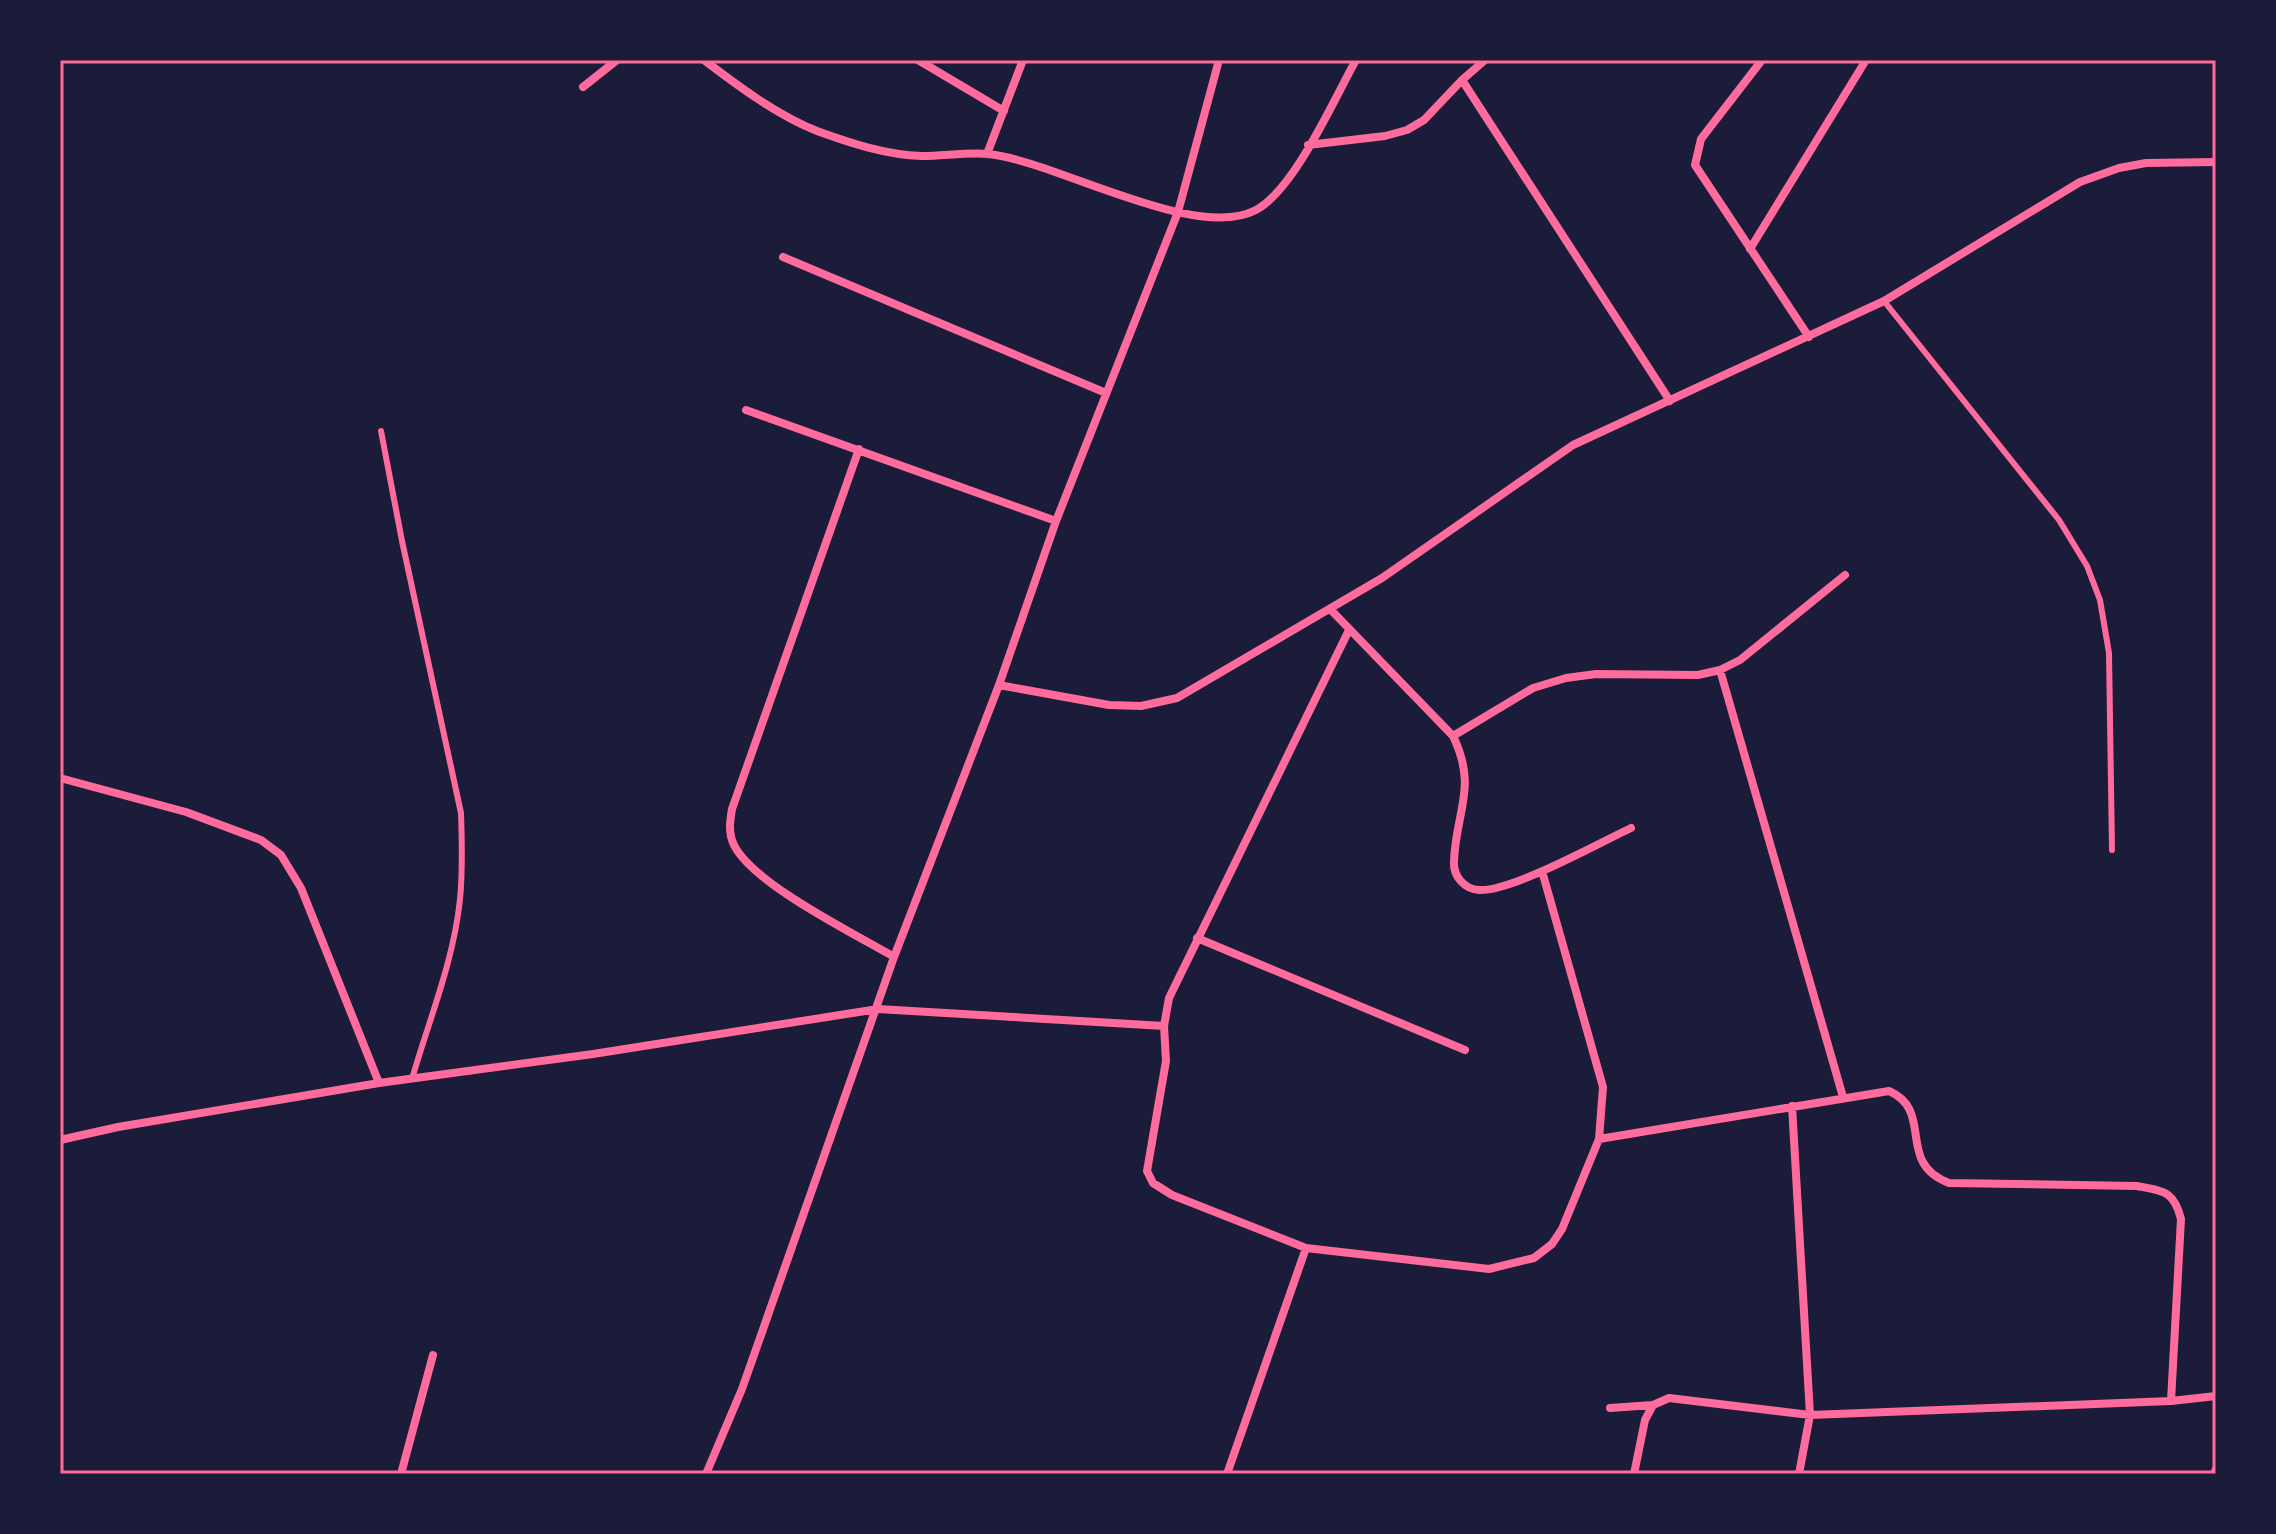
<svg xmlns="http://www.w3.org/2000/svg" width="2276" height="1534" font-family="'Times New Roman',serif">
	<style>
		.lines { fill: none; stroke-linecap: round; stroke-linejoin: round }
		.service { stroke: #ff6b9d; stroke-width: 6 }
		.minor { stroke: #ff6b9d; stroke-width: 8 }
		.neatline { fill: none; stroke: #ff6b9d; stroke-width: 3 }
	</style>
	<rect width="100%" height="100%" fill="#1b1b3a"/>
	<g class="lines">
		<!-- service -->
		<path class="service" d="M1884,301L2059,520L2087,566L2100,600L2109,653L2112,850
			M381,431L402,541L461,813C462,842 463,870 460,899C454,960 429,1020 412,1079"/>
		<!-- minor -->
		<path class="minor" d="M704,60C738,86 777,115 817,131C850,143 886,155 922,156C944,156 967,152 989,154C1058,162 1195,242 1256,210C1295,189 1334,99 1356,60
			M918,60L1004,111
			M1762,60L1701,139L1695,165L1809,337
			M1462,80L1670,401
			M583,87L617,60
			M1308,145L1385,136L1407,130L1424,120L1462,80L1485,60
			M987,154L1023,60
			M1750,249L1866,60
			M783,257L1106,393
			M746,410L1056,521
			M859,449L732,809C730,821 728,833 734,845C753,884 855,934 894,957
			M1331,610L1453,736C1478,788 1456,810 1454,861C1453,876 1464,889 1479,890C1511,892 1599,843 1631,828
			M1349,630L1169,998L1164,1026L1166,1061L1147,1171L1153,1183L1172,1195L1306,1248L1489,1269L1534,1258L1552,1244L1562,1229L1599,1139L1603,1087L1542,871
			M1720,670L1843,1097
			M999,685L1109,705L1141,706L1177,698L1382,578L1573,445L1884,301L2080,182L2119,168L2146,163L2216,162
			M1453,736L1533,688L1566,678L1596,674L1698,675L1720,670L1740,660L1845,575
			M60,778L186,812L261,840L281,855L301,888L379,1083
			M1197,938L1465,1050
			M1792,1106L1810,1415L1799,1474
			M1599,1139L1889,1091C1935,1111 1895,1163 1949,1183L2137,1186C2164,1191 2174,1191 2181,1219L2171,1401
			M60,1140L118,1127L379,1083L593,1054L878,1009L1164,1026
			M1610,1408L1653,1405
			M401,1474L433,1355
			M706,1474L742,1389L894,957L999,685L1056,521L1178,212L1219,60
			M1227,1474L1306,1248
			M1634,1474L1645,1420L1653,1405L1669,1398L1810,1415L2171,1401L2216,1396
			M2214,1474L2216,1469"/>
	</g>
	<!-- border -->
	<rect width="2276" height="1534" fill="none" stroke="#1b1b3a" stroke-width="124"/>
	<rect x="62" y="62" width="2152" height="1410" class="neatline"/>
</svg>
